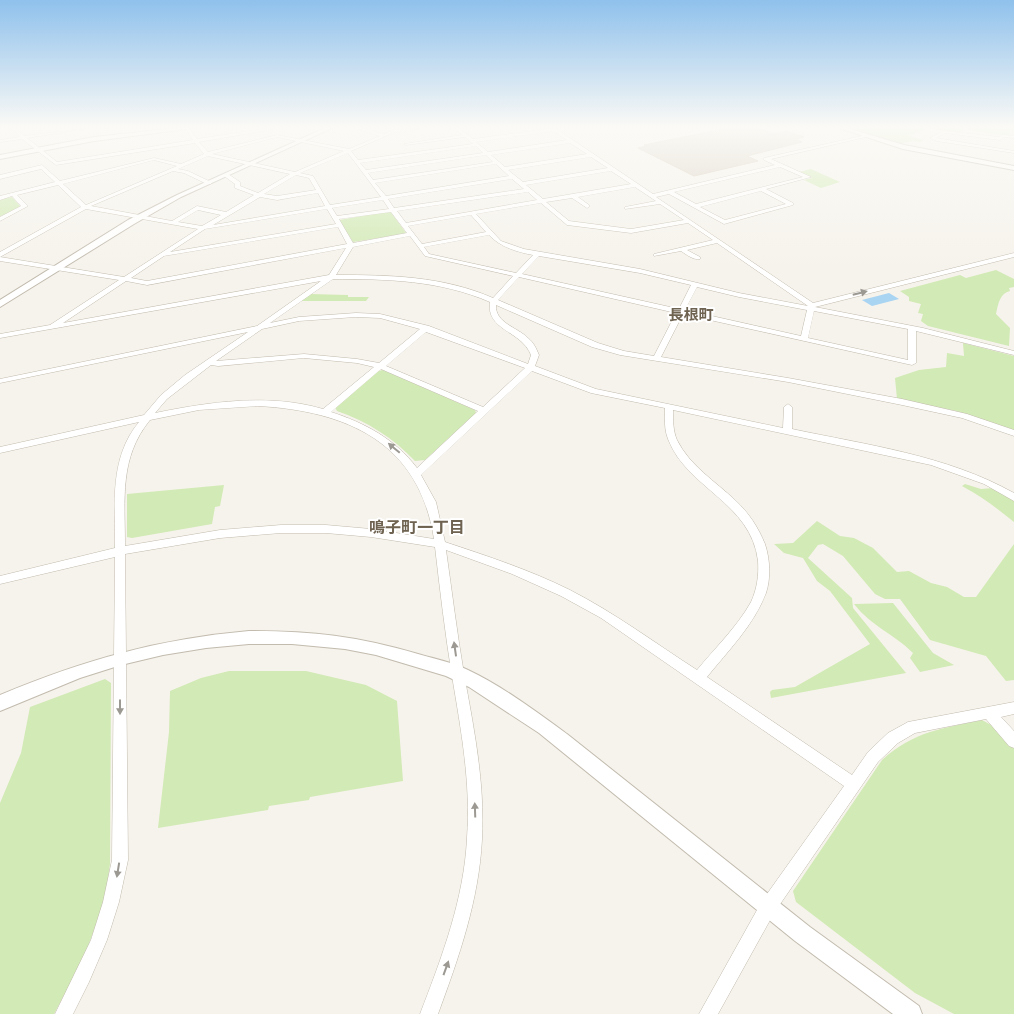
<svg xmlns="http://www.w3.org/2000/svg" width="1014" height="1014" font-family="Signika,'Noto Sans JP',sans-serif">
	<style>
		.green { fill: #d2eab5 }
		.water { fill: #a9d4f2 }
		.building { fill: #d8cfc1; stroke: #d3c7b4 }
		.lines { fill: none; stroke-linecap: round; stroke-linejoin: round }
		.minor-casing { stroke: #c2bbae; stroke-width: 1 }
		.tertiary-casing { stroke: #c2bbae; stroke-width: 2 }
		.minor { fill: #fff; fill-rule: evenodd }
		.tertiary { fill: #fff; fill-rule: evenodd }
		.oneway { fill: #9c9892 }
		.labels { text-anchor: middle; dominant-baseline: central; stroke-width: 4; stroke-linejoin: round; paint-order: stroke }
		.far-quarter-label { font-size: 15px; font-weight: bold; fill: #6e6250; stroke: #fff }
		.neighbourhood-label { font-size: 16px; font-weight: bold; fill: #6e6250; stroke: #fff }
	</style>
	<rect width="100%" height="100%" fill="#f6f3ec"/>
	<!-- green -->
	<path class="green" d="M849,128H1014V131L1009,130L1010,136L974,131L964,128L959,133L928,128L909,136L923,140L921,142L913,141L899,144Z
		M811,169L840,182L821,188L804,180L812,178L799,172Z
		M12,197L21,207L0,217V199Z
		M390,211L406,233L404,234L353,242L339,220Z
		M996,270L1014,279V287L1009,288L1010,291C1000,293 998,304 996,314L1010,328L1009,346L928,326L921,321L923,314L918,313L921,304L909,301V297L900,291L960,275L966,278Z
		M310,294L348,295V297H369L366,301H301Z
		M963,343L1014,356V430L956,411L897,399L895,378L919,370L946,367L947,353L964,356Z
		M383,370L475,410L476,413L425,460L415,461C392,437 368,422 337,411L335,407L378,371Z
		M965,484L981,489L993,488L1014,501V522C998,509 981,496 962,486Z
		M224,485L220,506L215,507L212,524L132,538L127,537V494Z
		M817,521L840,536L854,538L873,548L897,572L909,571L931,583L947,587L964,597H976L1014,544V680L1006,681L986,656L930,640L900,599H885L875,594L843,556L823,544L818,545L808,558L852,598L853,608L906,673L771,698L770,692L772,690L795,687L870,644L830,591L817,581L803,558L784,553L774,544L793,543Z
		M893,603L933,653L954,665L920,672L910,658L913,653C893,633 872,627 854,604Z
		M229,671H306L366,685L397,701L403,781L310,797L309,800L269,806L268,810L158,828L169,732L170,691L201,678Z
		M105,679L111,683L110,864L105,900L83,960L54,1014H0V803L21,753L30,707Z
		M982,720L991,725L1014,748V1014H954L915,993L796,902L793,891L882,760C915,731 940,729 982,720Z"/>
	<!-- water -->
	<path class="water" d="M889,293L899,299L872,306L862,300Z"/>
	<!-- building -->
	<path class="building" d="M728,128H759L774,134L787,131L804,137L796,139L802,142L747,156L758,161L694,176L638,148L647,146L644,145Z"/>
	<g class="lines">
		<!-- minor casing -->
		<g class="minor-casing">
			<path id="minor" d="M11,128H15L24,136L89,128L27,138L57,162L193,140L185,128H189L197,139L270,128L273,129L199,142L208,152L277,135L349,149L380,136L354,128H360L384,134L394,130L427,128L395,132L351,151L358,160L473,144L465,137L406,145L404,144L462,135L455,128H459L473,139L555,128L653,194L775,165L764,160V158L866,135V137L771,159L811,177L766,189L793,203V205L724,224L669,194L656,197L813,303L1014,253V257L815,307L923,328L1014,351V355L916,331V363L912,365L683,314L661,357L788,378L902,399L967,414L1014,430V436L962,418L902,405L788,382L620,355L592,347L496,305C495,323 517,327 528,338C534,343 536,348 539,355L535,366L596,389L783,428L784,407L788,404L792,407V429C867,445 946,455 1014,493V501L984,484L931,465L673,410C673,420 673,431 677,440C690,466 715,481 735,500C749,513 758,527 765,544C770,559 771,578 766,593C754,625 728,651 707,677L852,775L868,752L888,733L908,722L1014,702V714L1001,717L1014,731V748L1009,746L986,719L915,733L898,743L878,762L774,913L718,1014H699L762,901L844,786L601,618L561,596L512,574L446,550C452,592 457,633 464,674C474,729 485,783 482,839C479,900 459,957 438,1014H420C442,957 464,899 467,838C471,783 461,730 452,676C445,633 440,590 435,547L371,537L326,533H281L220,538L125,554L128,860L119,902L107,940L89,982L73,1014H55L91,940L103,902L112,860L115,557L0,584V576L115,548C115,505 109,458 139,422L0,453V447L144,415L161,395L185,375L248,332L0,383V379L257,326L321,281L0,338V334L50,325L119,280L0,261V257L124,277L198,229L86,209L0,257V252L81,207L58,185L17,195L28,206L0,221V217L21,206L12,196L0,200V196L55,182L41,169L0,179V175L42,165L60,181L154,158L181,164L204,154L195,143L56,165L22,139L0,142V140L20,137ZM553,131L567,140L488,152L476,142ZM277,137L344,151L295,172L212,154ZM570,143L587,154L505,167L491,155ZM476,146L483,153L366,170L360,163ZM348,153L381,197L330,205L313,176L300,173ZM486,155L493,162L373,180L368,173ZM208,156L290,174L258,193L240,186V182L228,174H224V176L235,184V188L254,195L226,212L197,206L172,221L91,206L173,171L184,173L207,184H211V182L188,171L178,169ZM591,157L608,168L523,182L508,170ZM154,160L177,166L86,205L63,184ZM496,164L509,176L386,196L375,183ZM780,167L803,177L696,204L674,192ZM611,171L631,184L543,199L526,185ZM296,175L309,178L316,190L277,196L264,194ZM512,179L524,189L394,208L388,199ZM635,187L656,201L625,207V209L660,204L684,220L631,229L569,221L546,202L572,198L587,208L589,207V205L578,197ZM761,191L786,204L725,220L700,207ZM528,192L537,200L406,223L397,211ZM318,193L325,206L213,225L260,197L277,200ZM383,200L389,209L337,216L332,208ZM541,203L567,225L631,233L688,223L713,240L654,254V256L681,251C687,255 693,260 700,259V257L687,250L717,243L808,306L739,293L640,269L524,249L501,241L476,214ZM327,209L336,224L170,252L205,229ZM198,210L221,215L202,226L178,222ZM391,212L407,233L353,243L339,219ZM471,215L486,232L422,244L408,226ZM338,227L347,244L147,281L131,278L164,256ZM489,235C500,247 517,252 533,255L516,273L429,254L424,247ZM410,236L425,256L513,276L493,298C443,276 389,275 336,275L353,247ZM346,248L329,275L63,323L126,281L147,285ZM539,256L640,273L691,285L679,309L522,274ZM519,277L676,313L654,356L624,351L598,343L498,300ZM333,279C387,279 439,280 490,302C486,331 521,330 531,355L528,364L429,326L380,314L356,313L299,317L270,323ZM697,287L739,297L807,310L801,336L685,310ZM814,311L908,329V360L808,338ZM356,317L380,318L420,329L379,363L357,359L304,354L216,361L262,329L299,321ZM426,332L525,368L483,407L386,366ZM304,358L357,363L374,367L323,409C269,393 209,402 155,413L167,399L211,365L218,366ZM381,369L478,411L417,468C395,439 365,423 331,412ZM532,371L591,393L665,408C665,419 664,429 668,439C687,489 751,502 758,561C759,575 757,589 751,602C737,627 715,648 697,670C655,643 615,613 570,590C530,570 487,556 445,542L436,502L421,475ZM258,406C347,411 419,442 434,539L371,529L326,525H281L220,530L125,546C125,499 119,458 150,420L199,410Z
				M944,131L999,137L1003,135L1014,136V138L1004,137L1000,140L945,133L936,138L1014,151V153L937,141L930,138Z"/>
		</g>
		<!-- tertiary casing -->
		<g class="tertiary-casing">
			<path id="tertiary" d="M178,128H194L94,141L0,159V155L94,137Z
				M325,128H332L181,197L134,224L0,307V300L128,220L177,195Z
				M839,128H847L904,145L1014,166V170L903,149Z
				M249,631C312,631 357,636 418,654C435,659 452,662 468,670C502,686 537,712 567,734L810,927L919,1006L922,1014H893L795,941L539,733L469,687L446,676L376,655L345,649L292,644H249L206,648L163,655L121,665L80,678L0,711V695C84,660 158,639 249,631Z"/>
		</g>
		<!-- minor -->
		<use href="#minor" class="minor"/>
		<!-- tertiary -->
		<use href="#tertiary" class="tertiary"/>
	</g>
	<!-- one-way arrows -->
	<defs><path id="oneway-solid" d="M-6-.8H1V-3.2L6.5 0L1 3.2V.8H-6Z" transform="scale(1.25)"/></defs>
	<g class="oneway">
		<use href="#oneway-solid" transform="translate(860 293) rotate(-14)"/>
		<use href="#oneway-solid" transform="translate(394 448) rotate(-140)"/>
		<use href="#oneway-solid" transform="translate(455 649) rotate(-98)"/>
		<use href="#oneway-solid" transform="translate(120 707) rotate(90)"/>
		<use href="#oneway-solid" transform="translate(475 810) rotate(-92)"/>
		<use href="#oneway-solid" transform="translate(118 870) rotate(99)"/>
		<use href="#oneway-solid" transform="translate(446 968) rotate(-70)"/>
	</g>
	<!-- sky -->
	<linearGradient id="sky" x2="0" y2="1"><stop stop-color="#8fc1ec"/><stop offset="0.47" stop-color="#fbfaf6"/><stop offset="1" stop-color="#fbfaf6" stop-opacity="0"/></linearGradient>
	<rect width="1014" height="270" fill="url(#sky)"/>
	<g class="labels">
		<!-- far-quarter labels -->
		<g class="far-quarter-label">
			<text x="691" y="315">長根町</text>
		</g>
		<!-- neighbourhood labels -->
		<g class="neighbourhood-label">
			<text x="417" y="528">鳴子町一丁目</text>
		</g>
	</g>
</svg>
